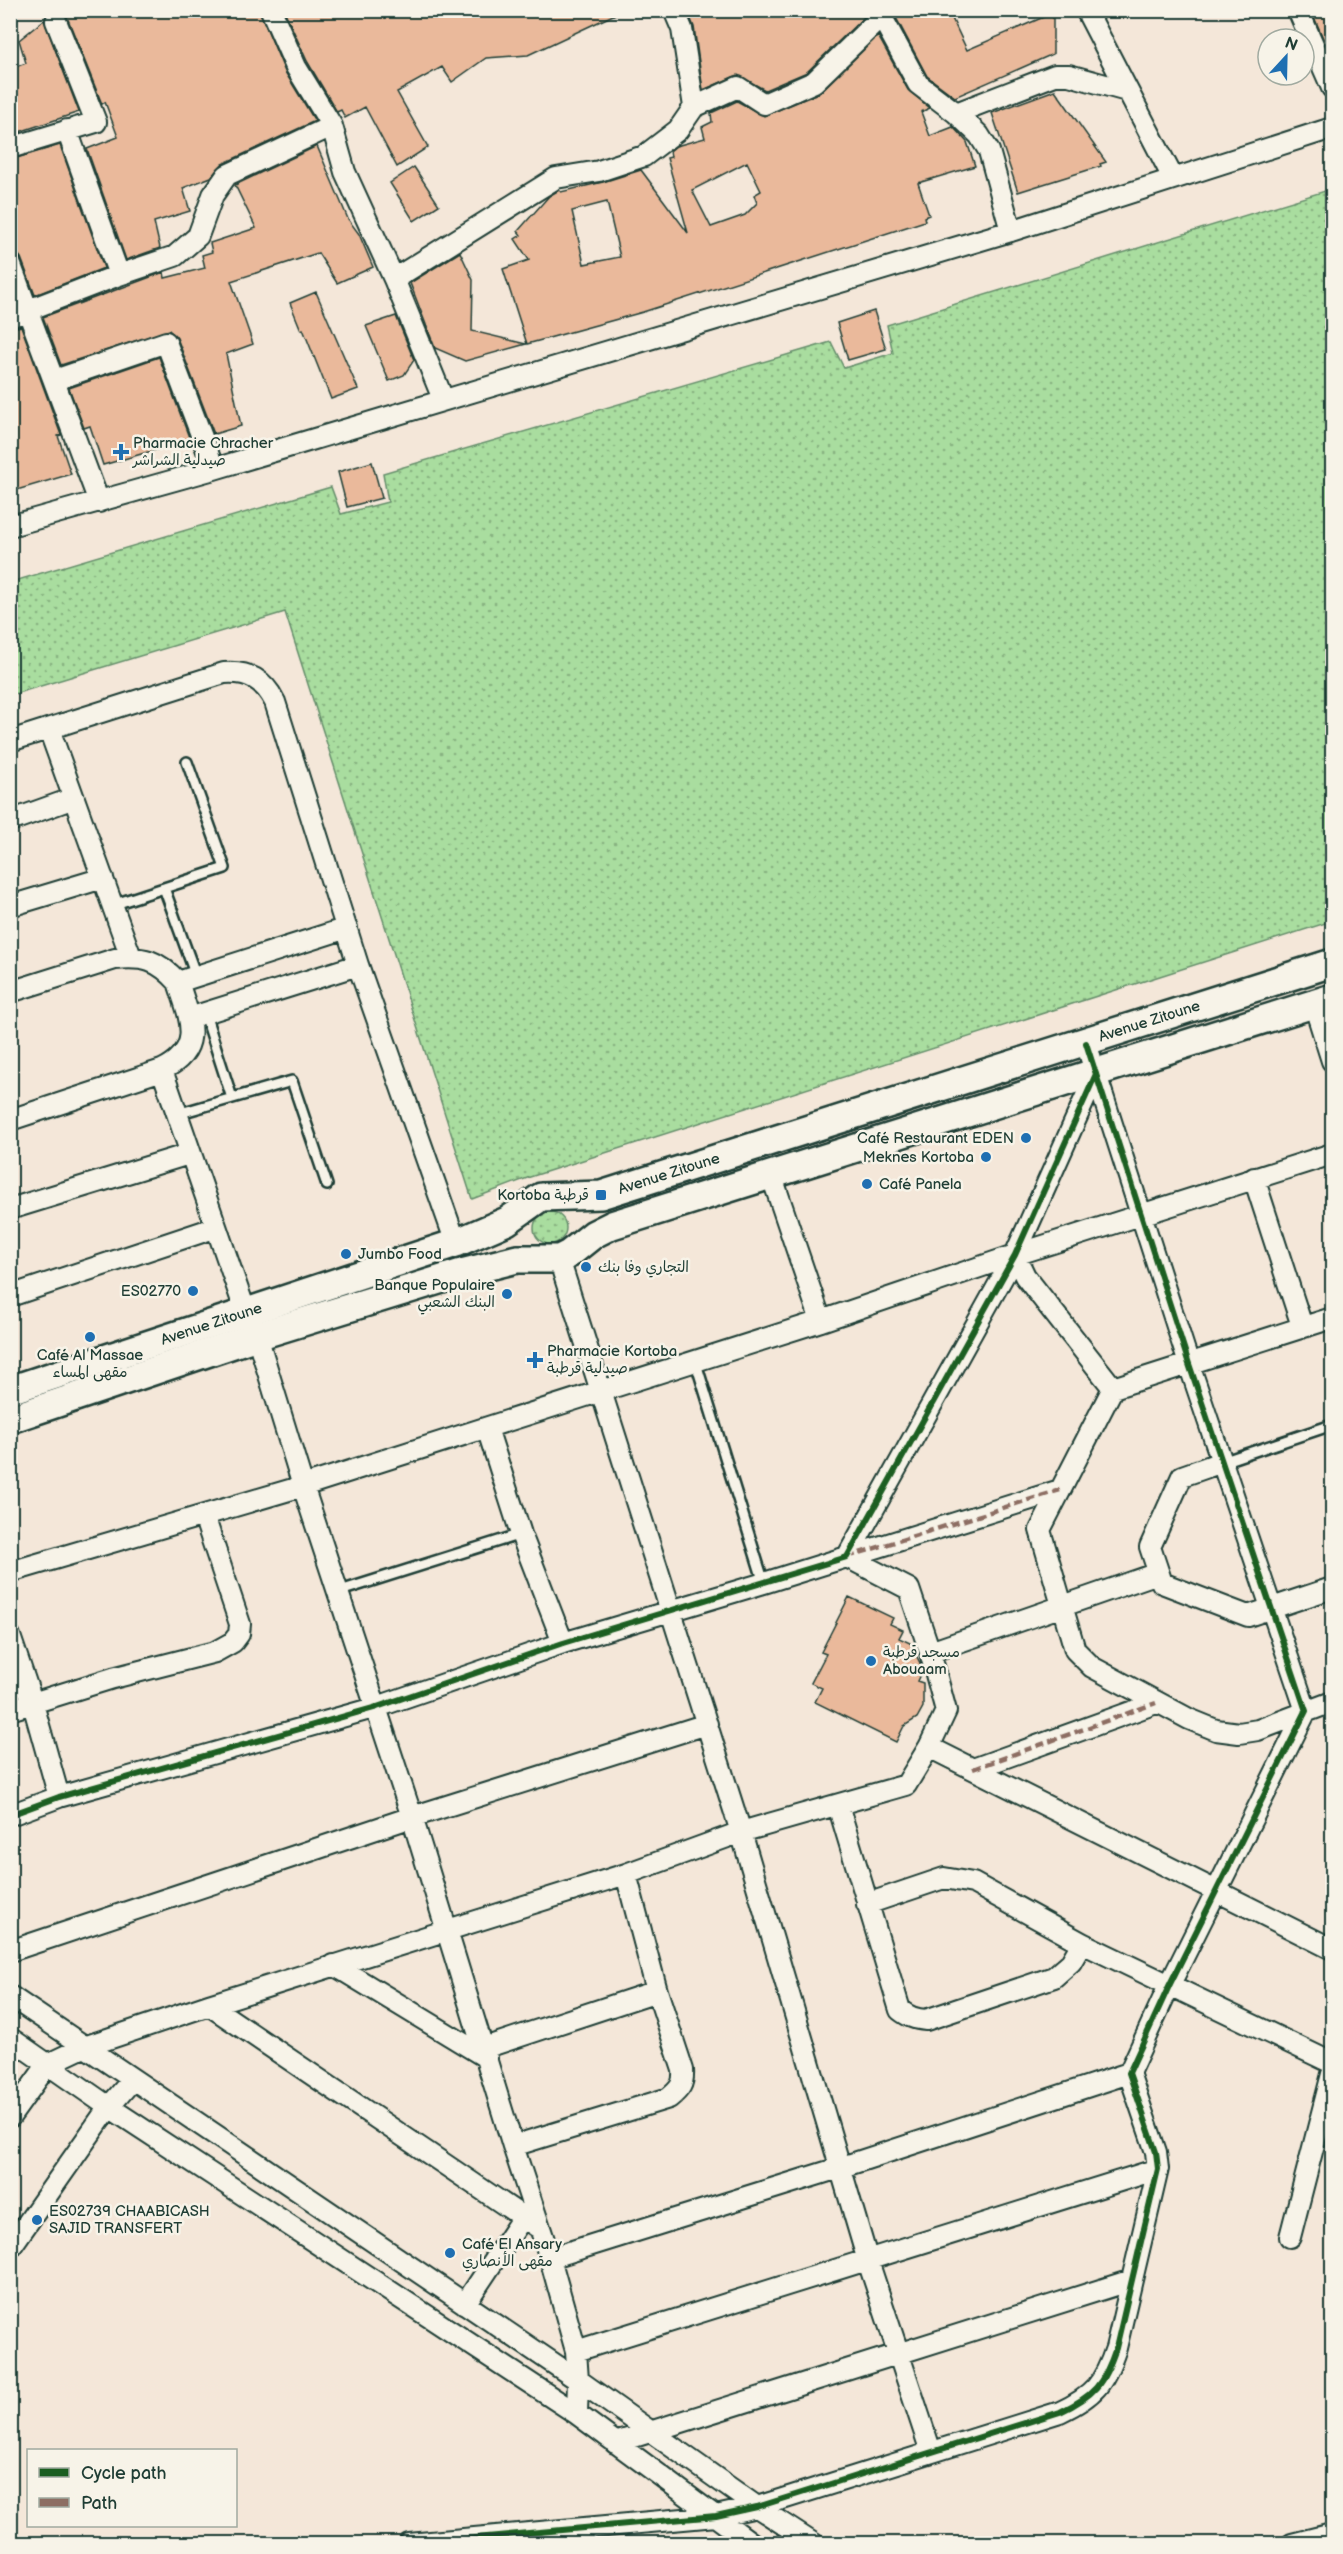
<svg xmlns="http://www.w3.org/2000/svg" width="1343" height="2554" font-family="'Balsamiq Sans','Playpen Sans Arabic',sans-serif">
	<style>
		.grass { fill: url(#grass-dots); stroke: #648d6a; stroke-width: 1.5 }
		.building { fill: #eab99b; stroke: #1f3d34; stroke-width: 1.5; fill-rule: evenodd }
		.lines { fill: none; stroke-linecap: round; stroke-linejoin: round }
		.lane-casing { stroke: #1f3d34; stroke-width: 14 }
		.street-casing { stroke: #1f3d34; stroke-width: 24 }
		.secondary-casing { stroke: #1f3d34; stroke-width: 32 }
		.lane { stroke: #f7f3e8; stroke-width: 9 }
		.street { stroke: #f7f3e8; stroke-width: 20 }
		.secondary { stroke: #f7f3e8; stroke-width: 27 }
		.quiet { stroke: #8d6e63; stroke-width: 4.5; stroke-dasharray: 9 4.5; stroke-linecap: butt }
		.cycleway-casing { stroke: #f7f3e8; stroke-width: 10 }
		.cycleway { stroke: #1b5e20; stroke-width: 6 }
		.poi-dot { fill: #1f6fb2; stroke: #f7f3e8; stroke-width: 2 }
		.labels { text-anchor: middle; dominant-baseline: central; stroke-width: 5; stroke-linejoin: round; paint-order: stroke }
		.poi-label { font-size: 15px; fill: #1f3d34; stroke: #f7f3e8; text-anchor: start }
		.street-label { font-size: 15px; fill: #1f3d34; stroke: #f7f3e8 }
	</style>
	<defs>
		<pattern id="grass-dots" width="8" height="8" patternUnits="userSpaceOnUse" patternTransform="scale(1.5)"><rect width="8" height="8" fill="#a9dd9f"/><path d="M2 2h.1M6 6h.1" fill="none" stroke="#89b482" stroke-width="1.8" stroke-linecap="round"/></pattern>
	</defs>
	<rect width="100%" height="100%" fill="#f4e7d9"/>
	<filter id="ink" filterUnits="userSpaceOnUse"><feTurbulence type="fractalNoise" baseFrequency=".0167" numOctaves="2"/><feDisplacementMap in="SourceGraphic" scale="12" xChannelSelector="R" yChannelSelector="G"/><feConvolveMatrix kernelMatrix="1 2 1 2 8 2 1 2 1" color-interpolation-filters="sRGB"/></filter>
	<g filter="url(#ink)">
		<!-- grass -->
		<path class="grass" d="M1325,191L1332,199V921L530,1177L472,1199L285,612L11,695V582L331,487L341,514L388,502L383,473L831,342L844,368L893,353L887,325Z
			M534 1228a16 16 0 1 1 32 0a16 16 0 1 1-32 0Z"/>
		<!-- building -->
		<path class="building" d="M61,10H259L285,72L315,121L222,164L211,177L183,188L190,211L154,222L160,248L126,260L87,149L118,137L105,102L102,104L67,17Z
			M284,10H624L528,55L486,58L452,82L442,67L397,92L428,147L397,167L365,107L345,118L341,110L337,112L307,61Z
			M687,10H866L867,14L807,72L765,90L738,75L703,90L694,27Z
			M892,10H948L967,50L1053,13V54L955,97L927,76Z
			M1311,10H1332V59Z
			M44,20L79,112L10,135V69L26,63L19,40Z
			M878,36L908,90L930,108L921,112L930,136L953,127L967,142L975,166L918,183L929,215L924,217L925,221L643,312L527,344L503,269L529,260L515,239L521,235L518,231L549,196L559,190L561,192L603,182L641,170L688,233L667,158L671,157L670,151L676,146L705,138L702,127L712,122L711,113L737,101L764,116L819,93ZM747,162L761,191L754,195L757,203L745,215L711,227L692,190ZM607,202L620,257L584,264L572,211Z
			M1055,90L1106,162L1100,164L1101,166L1018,192L992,113Z
			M60,145L104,268L35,295L21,258L17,253L10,251V160Z
			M317,146L348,219L359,234L373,267L337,283L318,253L231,281L253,344L226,354L241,426L214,434L177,338L169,330L61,365L43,317L164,272L165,278L205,268L202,255L212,252L210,243L256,228L235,185Z
			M414,167L439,205L414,221L390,183Z
			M460,252L473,280L472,331L526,344L465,361L435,348L410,283Z
			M316,292L358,389L331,399L303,329L301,330L290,303Z
			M874,311L886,349L848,360L837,323Z
			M396,316L414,360L404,375L389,381L366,326Z
			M21,326L61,435L58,436L71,474L10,492V329Z
			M159,357L190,440L103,465L90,426L84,428L69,388Z
			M372,462L382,498L347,507L338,472Z
			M849,1597L893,1618L890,1624L903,1630L899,1638L910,1643L920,1663L922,1670L917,1681L923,1683V1707L917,1718L904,1726L896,1742L815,1702L822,1688L811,1683L826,1654L821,1652Z"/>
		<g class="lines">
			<!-- lane casing -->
			<g class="lane-casing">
				<path id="lane" d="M164,888L196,976
					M112,905L225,868L187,762
					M205,1014L232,1098
					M177,1114L292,1081L327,1185
					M695,1360L764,1583
					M1222,1462L1332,1425
					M337,1592L521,1534"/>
			</g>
			<!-- street casing -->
			<g class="street-casing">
				<path id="street" d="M271,10L296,67L332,126L345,172L394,279L443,399
					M878,10L918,84L956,113L979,135L989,151L1011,231
					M1086,10L1173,178
					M1298,10L1332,88
					M694,107L738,87L764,104L814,82L881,17
					M956,113L1055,75H1069L1127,91
					M67,130L119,275
					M10,148L96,122L56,21
					M10,263L99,502
					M394,279L556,178L599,171L644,156L678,130L694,107L682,29L674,10
					M10,317L119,275L175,256L198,236L213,195L227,175L332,126
					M55,380L166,342L214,469
					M10,526L214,469L1011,231L1332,128
					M49,729L131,957
					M10,741L224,673C249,671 264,680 275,702L358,965L456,1243
					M10,821L74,798
					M10,906L103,878
					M10,992L115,959C144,956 158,960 178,982
					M1314,1004L1332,1061
					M189,1018L358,965
					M162,1070L246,1313
					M10,1120L162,1070C205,1049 190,1019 178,982L347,928
					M771,1174L821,1321
					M1254,1178L1302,1326
					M10,1209L189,1154
					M1015,1255L1025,1276L1113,1388
					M559,1259L741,1832L868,2261L931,2452
					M10,1296L214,1228
					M1332,1318L1113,1388L1040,1530L1075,1650L1092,1667L1189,1719L1216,1730L1239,1733L1258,1730L1332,1702
					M257,1336L303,1486L412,1817L513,2146L550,2258L576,2351L578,2380L577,2414
					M487,1428L521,1534L563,1643
					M1222,1462L1182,1476L1150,1547L1162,1583L1248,1616L1332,1588
					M847,1557L1015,1255L1096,1074
					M10,1572L303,1486L821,1321L1015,1255L1332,1154
					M10,1636L33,1704L59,1797
					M930,1652L1158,1573
					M10,1710L113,1678L215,1652L233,1642L239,1634L240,1624L204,1516
					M929,1747L1332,1949
					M973,1769L1156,1703
					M838,1805L900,2010C909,2017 915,2019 926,2020L1054,1977L1071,1962L1082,1943
					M10,1815L59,1797L377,1707L563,1643L764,1583L1060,1490
					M867,1904L944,1878L973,1883L1082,1943L1332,2063
					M10,1951L412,1817L707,1724
					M334,1965L487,2058
					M10,1996L578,2380L757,2507L814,2544
					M209,2005L539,2228
					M10,2038L109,2107L577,2414L753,2544
					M484,2048L657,1991
					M10,2117L48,2064L84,2047L209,2005L626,1874L741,1832L906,1785L929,1747L946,1711L930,1652L909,1589L847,1557
					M513,2146L669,2098C680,2089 684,2084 683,2070L657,1991L626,1874
					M1290,2237L1332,2074
					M10,2248L109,2107L132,2080
					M550,2258L842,2167L1129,2073
					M465,2304L523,2217
					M576,2351L1158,2169
					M615,2443L1132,2280
					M409,2544L716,2516L757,2507L1060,2412C1094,2396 1104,2384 1116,2348L1158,2169L1156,2152L1129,2073L1169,1986L1306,1711L1189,1364L1086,1043
					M1292,2544L1332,2534"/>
			</g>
			<!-- secondary casing -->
			<g class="secondary-casing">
				<g id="secondary">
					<path id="s1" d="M10,1390L456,1243L507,1221L541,1197L601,1195L1332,963"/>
					<path d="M10,1419L257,1336L465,1272L517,1259H559L569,1254L594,1234L612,1225L1332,998"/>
				</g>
			</g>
			<!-- lane -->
			<use href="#lane" class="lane"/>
			<!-- street -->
			<use href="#street" class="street"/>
			<!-- secondary -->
			<use href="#secondary" class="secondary"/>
			<!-- quiet -->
			<path class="quiet" d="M847,1557L1060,1490
				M973,1769L1156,1703"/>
			<!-- cycleway casing -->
			<g class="cycleway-casing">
				<path id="cycleway" d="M10,1815L59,1797L377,1707L563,1643L847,1557L1015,1255L1096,1074
					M409,2544L716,2516L757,2507L1060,2412C1094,2396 1104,2384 1116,2348L1158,2169L1156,2152L1129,2073L1169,1986L1306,1711L1189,1364L1086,1043"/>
			</g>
			<!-- cycleway -->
			<use href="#cycleway" class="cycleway"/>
		</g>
	</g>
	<!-- markers -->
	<g class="poi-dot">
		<path d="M118 443h6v6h6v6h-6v6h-6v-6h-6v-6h6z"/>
		<circle cx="1026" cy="1138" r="6"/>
		<circle cx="986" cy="1157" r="6"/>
		<circle cx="867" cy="1184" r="6"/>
		<rect x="595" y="1189" width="12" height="12" rx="3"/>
		<circle cx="346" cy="1254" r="6"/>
		<circle cx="586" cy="1267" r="6"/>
		<circle cx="193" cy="1291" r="6"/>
		<circle cx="507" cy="1294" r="6"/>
		<circle cx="90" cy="1337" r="6"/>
		<path d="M532 1351h6v6h6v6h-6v6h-6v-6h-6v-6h6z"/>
		<circle cx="871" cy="1661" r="6"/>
		<circle cx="37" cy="2220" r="6"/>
		<circle cx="450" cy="2253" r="6"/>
	</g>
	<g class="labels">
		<!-- poi labels -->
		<g class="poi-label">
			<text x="133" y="443">Pharmacie Chracher<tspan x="133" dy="17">صيدلية الشراشر</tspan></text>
			<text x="1014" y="1138" text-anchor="end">Café Restaurant EDEN</text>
			<text x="974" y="1157" text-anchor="end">Meknes Kortoba</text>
			<text x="879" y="1184">Café Panela</text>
			<text x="589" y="1195" text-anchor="end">Kortoba قرطبة</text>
			<text x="358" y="1254">Jumbo Food</text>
			<text x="598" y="1267">التجاري وفا بنك</text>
			<text x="495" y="1285" text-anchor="end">Banque Populaire<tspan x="495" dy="17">البنك الشعبي</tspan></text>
			<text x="181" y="1291" text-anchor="end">ES02770</text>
			<text x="547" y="1351">Pharmacie Kortoba<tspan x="547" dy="17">صيدلية قرطبة</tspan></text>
			<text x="90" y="1355" text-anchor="middle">Café Al Massae<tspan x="90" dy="17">مقهى المساء</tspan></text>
			<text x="883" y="1652">مسجد قرطبة<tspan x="883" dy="17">Abouaam</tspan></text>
			<text x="49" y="2211">ES02739 CHAABICASH<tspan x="49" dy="17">SAJID TRANSFERT</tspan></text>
			<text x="462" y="2244">Café El Ansary<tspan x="462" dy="17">مقهى الأنصاري</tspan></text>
		</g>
		<!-- street labels -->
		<g class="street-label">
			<text stroke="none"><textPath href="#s1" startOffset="1202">Avenue Zitoune</textPath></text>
			<text stroke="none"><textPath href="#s1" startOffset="698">Avenue Zitoune</textPath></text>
			<text stroke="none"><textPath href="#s1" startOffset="212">Avenue Zitoune</textPath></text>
		</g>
	</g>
	<!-- margin -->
	<rect width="1343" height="2554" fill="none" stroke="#f7f3e8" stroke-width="36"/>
	<rect x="18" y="18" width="1307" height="2518" fill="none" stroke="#1f3d34" stroke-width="2" filter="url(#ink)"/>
	<!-- legend -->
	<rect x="27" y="2449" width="210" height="78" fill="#f7f3e8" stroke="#a1aaa0" stroke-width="1.5"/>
	<rect x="39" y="2468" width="30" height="9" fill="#1b5e20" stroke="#a1aaa0" stroke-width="1.5"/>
	<text x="81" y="2479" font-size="18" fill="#1f3d34">Cycle path</text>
	<rect x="39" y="2498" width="30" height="9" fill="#8d6e63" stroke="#a1aaa0" stroke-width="1.5"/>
	<text x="81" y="2509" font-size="18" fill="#1f3d34">Path</text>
	<!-- north arrow -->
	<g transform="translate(1286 57) rotate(22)"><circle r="28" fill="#f7f3e8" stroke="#a1aaa0" stroke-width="1.5"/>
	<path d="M0-4.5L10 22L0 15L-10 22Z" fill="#1f6fb2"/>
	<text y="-9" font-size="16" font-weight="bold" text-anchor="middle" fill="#1f3d34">N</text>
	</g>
</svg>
